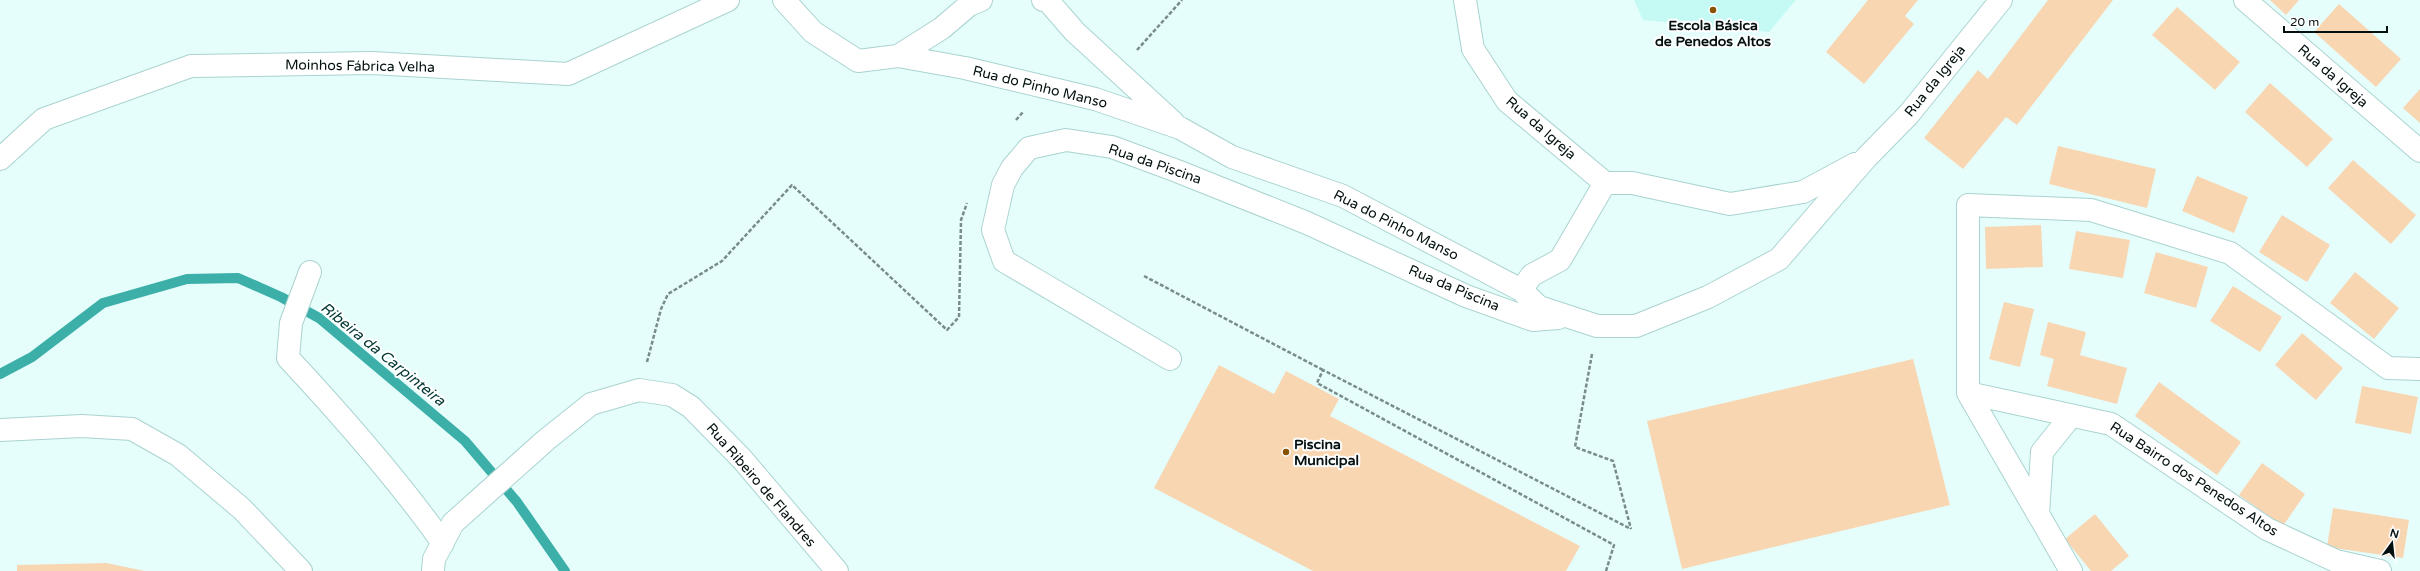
<svg xmlns="http://www.w3.org/2000/svg" width="2420" height="571" font-family="'Varela Round',sans-serif">
	<style>
		.built { fill: #c4f9f4 }
		.lines { fill: none; stroke-linecap: round; stroke-linejoin: round }
		.stream { stroke: #3bafa8; stroke-width: 10 }
		.building { fill: #f8d6b2 }
		.minor-casing { stroke: #aad3d0; stroke-width: 24 }
		.secondary-casing { stroke: #aad3d0; stroke-width: 24 }
		.path { stroke: #798c8b; stroke-width: 2.5; stroke-dasharray: 4 2; stroke-linecap: butt }
		.minor { stroke: #fff; stroke-width: 22 }
		.secondary { stroke: #fff; stroke-width: 22 }
		.poi-dot { fill: #885300; stroke: #fff; stroke-width: 1.5 }
		.labels { text-anchor: middle; dominant-baseline: central; stroke-width: 4; stroke-linejoin: round; paint-order: stroke }
		.poi-label { font-size: 14px; font-weight: bold; fill: #03100f; stroke: #fff }
		.street-label { font-size: 14px; fill: #03100f; stroke: #fff }
		.water-label { font-size: 15px; font-style: italic; fill: #003633; stroke: #fff }
	</style>
	<rect width="100%" height="100%" fill="#e5fefc"/>
	<!-- built -->
	<path class="built" d="M1634,0H1796L1769,32L1643,20Z"/>
	<g class="lines">
		<!-- stream -->
		<path class="stream" d="M0,374L32,357L103,303L187,279L238,278L281,297L319,318L465,441L517,502L565,571"/>
	</g>
	<!-- building -->
	<path class="building" d="M1868,0H1918L1905,16L1914,24L1864,84L1826,52Z
		M2048,0H2113L2017,125L2006,117L1963,169L1924,138L1978,70L1988,79Z
		M2270,0H2299L2286,15Z
		M2339,4L2401,59L2376,87L2314,32Z
		M2177,7L2240,62L2215,90L2152,35Z
		M2270,83L2333,139L2307,167L2245,112Z
		M2420,89V123L2403,108Z
		M2058,146L2156,169L2147,208L2049,184Z
		M2353,160L2416,215L2391,244L2328,188Z
		M2197,176L2248,197L2234,233L2182,211Z
		M2282,215L2330,245L2307,282L2259,252Z
		M2041,225L2043,267L1986,269L1985,227Z
		M2076,231L2130,240L2123,278L2069,269Z
		M2156,252L2208,267L2196,308L2144,293Z
		M2355,272L2399,308L2374,339L2330,303Z
		M2233,286L2282,317L2260,352L2210,321Z
		M2004,302L2034,309L2020,367L1989,359Z
		M2048,322L2086,332L2080,355L2127,368L2117,404L2047,386L2054,359L2040,355Z
		M2302,333L2343,368L2316,400L2275,365Z
		M1913,359L1950,505L1682,569L1647,421Z
		M1219,365L1274,394L1286,371L1339,399L1330,416L1580,546L1566,571H1313L1154,488Z
		M2159,382L2241,442L2217,475L2135,416Z
		M2362,386L2418,397L2411,434L2355,423Z
		M2262,463L2305,494L2283,526L2239,495Z
		M2333,508L2409,520L2403,558L2327,547Z
		M2095,514L2129,556L2111,571H2091L2065,539Z
		M106,563L145,571H17V565Z"/>
	<g class="lines">
		<!-- minor casing -->
		<g class="minor-casing">
			<path id="minor" d="M784,0L813,32L858,61L898,56L965,68L1095,99L1180,128L1232,157L1343,196L1521,290L1539,307L1597,326H1636L1708,297L1779,259L1866,158L1909,114L2001,0
				M1043,0L1048,1L1075,32L1173,122
				M1465,0L1473,49L1507,101L1605,183
				M2245,0L2420,151
				M898,56L942,28L969,5L981,0
				M0,159L44,119L191,66L372,63L568,74L728,0
				M1605,183H1632L1730,204L1803,192L1855,164
				M310,272L291,323L288,358C343,417 396,477 443,543
				M1521,290L1532,275L1560,260L1605,183
				M1170,359L1004,261L993,230L1003,185L1012,168L1029,148L1066,140L1112,147L1177,171L1307,223L1466,296L1533,320L1558,318
				M1968,393L2071,571
				M0,430L82,426L132,429L178,455L242,509L301,571
				M2038,514L2042,452L2071,416
				M2380,571L2336,561L2267,529L2111,424L1968,393V205L2091,210L2230,253L2388,368L2420,369"/>
		</g>
		<!-- secondary casing -->
		<g class="secondary-casing">
			<path id="secondary" d="M433,571L434,559L453,523L546,440L591,404L639,390L672,395L691,407L742,459L837,571"/>
		</g>
		<!-- path -->
		<path class="path" d="M1137,50L1182,0
			M1016,120L1023,112
			M1144,276L1323,370
			M1592,354L1575,447L1613,461L1631,529
			M647,362L661,309L668,294L722,261L792,185L947,330L959,317L961,220L967,203
			M1606,571L1614,545L1317,383L1323,370L1631,529"/>
		<!-- minor -->
		<use href="#minor" class="minor"/>
		<!-- secondary -->
		<use href="#secondary" class="secondary"/>
	</g>
	<!-- markers -->
	<g class="poi-dot">
		<circle cx="1713" cy="10" r="4"/>
		<circle cx="1286" cy="452" r="4"/>
	</g>
	<g class="labels">
		<!-- poi labels -->
		<g class="poi-label">
			<text x="1713" y="25">Escola Básica<tspan x="1713" dy="16">de Penedos Altos</tspan></text>
			<text x="1294" y="444" text-anchor="start">Piscina<tspan x="1294" dy="16">Municipal</tspan></text>
		</g>
		<!-- street labels -->
		<g class="street-label">
			<text transform="translate(360 66) rotate(1)">Moinhos Fábrica Velha</text>
			<text transform="translate(2333 76) rotate(41)">Rua da Igreja</text>
			<text transform="translate(1935 81) rotate(-51)">Rua da Igreja</text>
			<text transform="translate(1040 87) rotate(14)">Rua do Pinho Manso</text>
			<text transform="translate(1541 128) rotate(41)">Rua da Igreja</text>
			<text transform="translate(1155 164) rotate(19)">Rua da Piscina</text>
			<text transform="translate(1396 225) rotate(27)">Rua do Pinho Manso</text>
			<text transform="translate(1454 288) rotate(23)">Rua da Piscina</text>
			<text transform="translate(2194 479) rotate(33)">Rua Bairro dos Penedos Altos</text>
			<text transform="translate(761 485) rotate(49)">Rua Ribeiro de Flandres</text>
		</g>
		<!-- water labels -->
		<g class="water-label">
			<text transform="translate(383 354) rotate(39)">Ribeira da Carpinteira</text>
		</g>
	</g>
	<!-- north arrow -->
	<g transform="translate(2392 543) rotate(15)" stroke="#ffffff" stroke-width="3" paint-order="stroke">
	<path d="M0-3L7 15L0 10L-7 15Z" fill="#03100f"/>
	<text y="-6" font-size="11" font-weight="bold" text-anchor="middle" fill="#03100f">N</text>
	</g>
	<!-- scale -->
	<path d="M2284 26v6h103v-6" fill="none" stroke="#03100f" stroke-width="2"/>
	<text x="2290" y="26" font-size="12" fill="#03100f" stroke="#ffffff" stroke-width="3" paint-order="stroke">20 m</text>
</svg>
